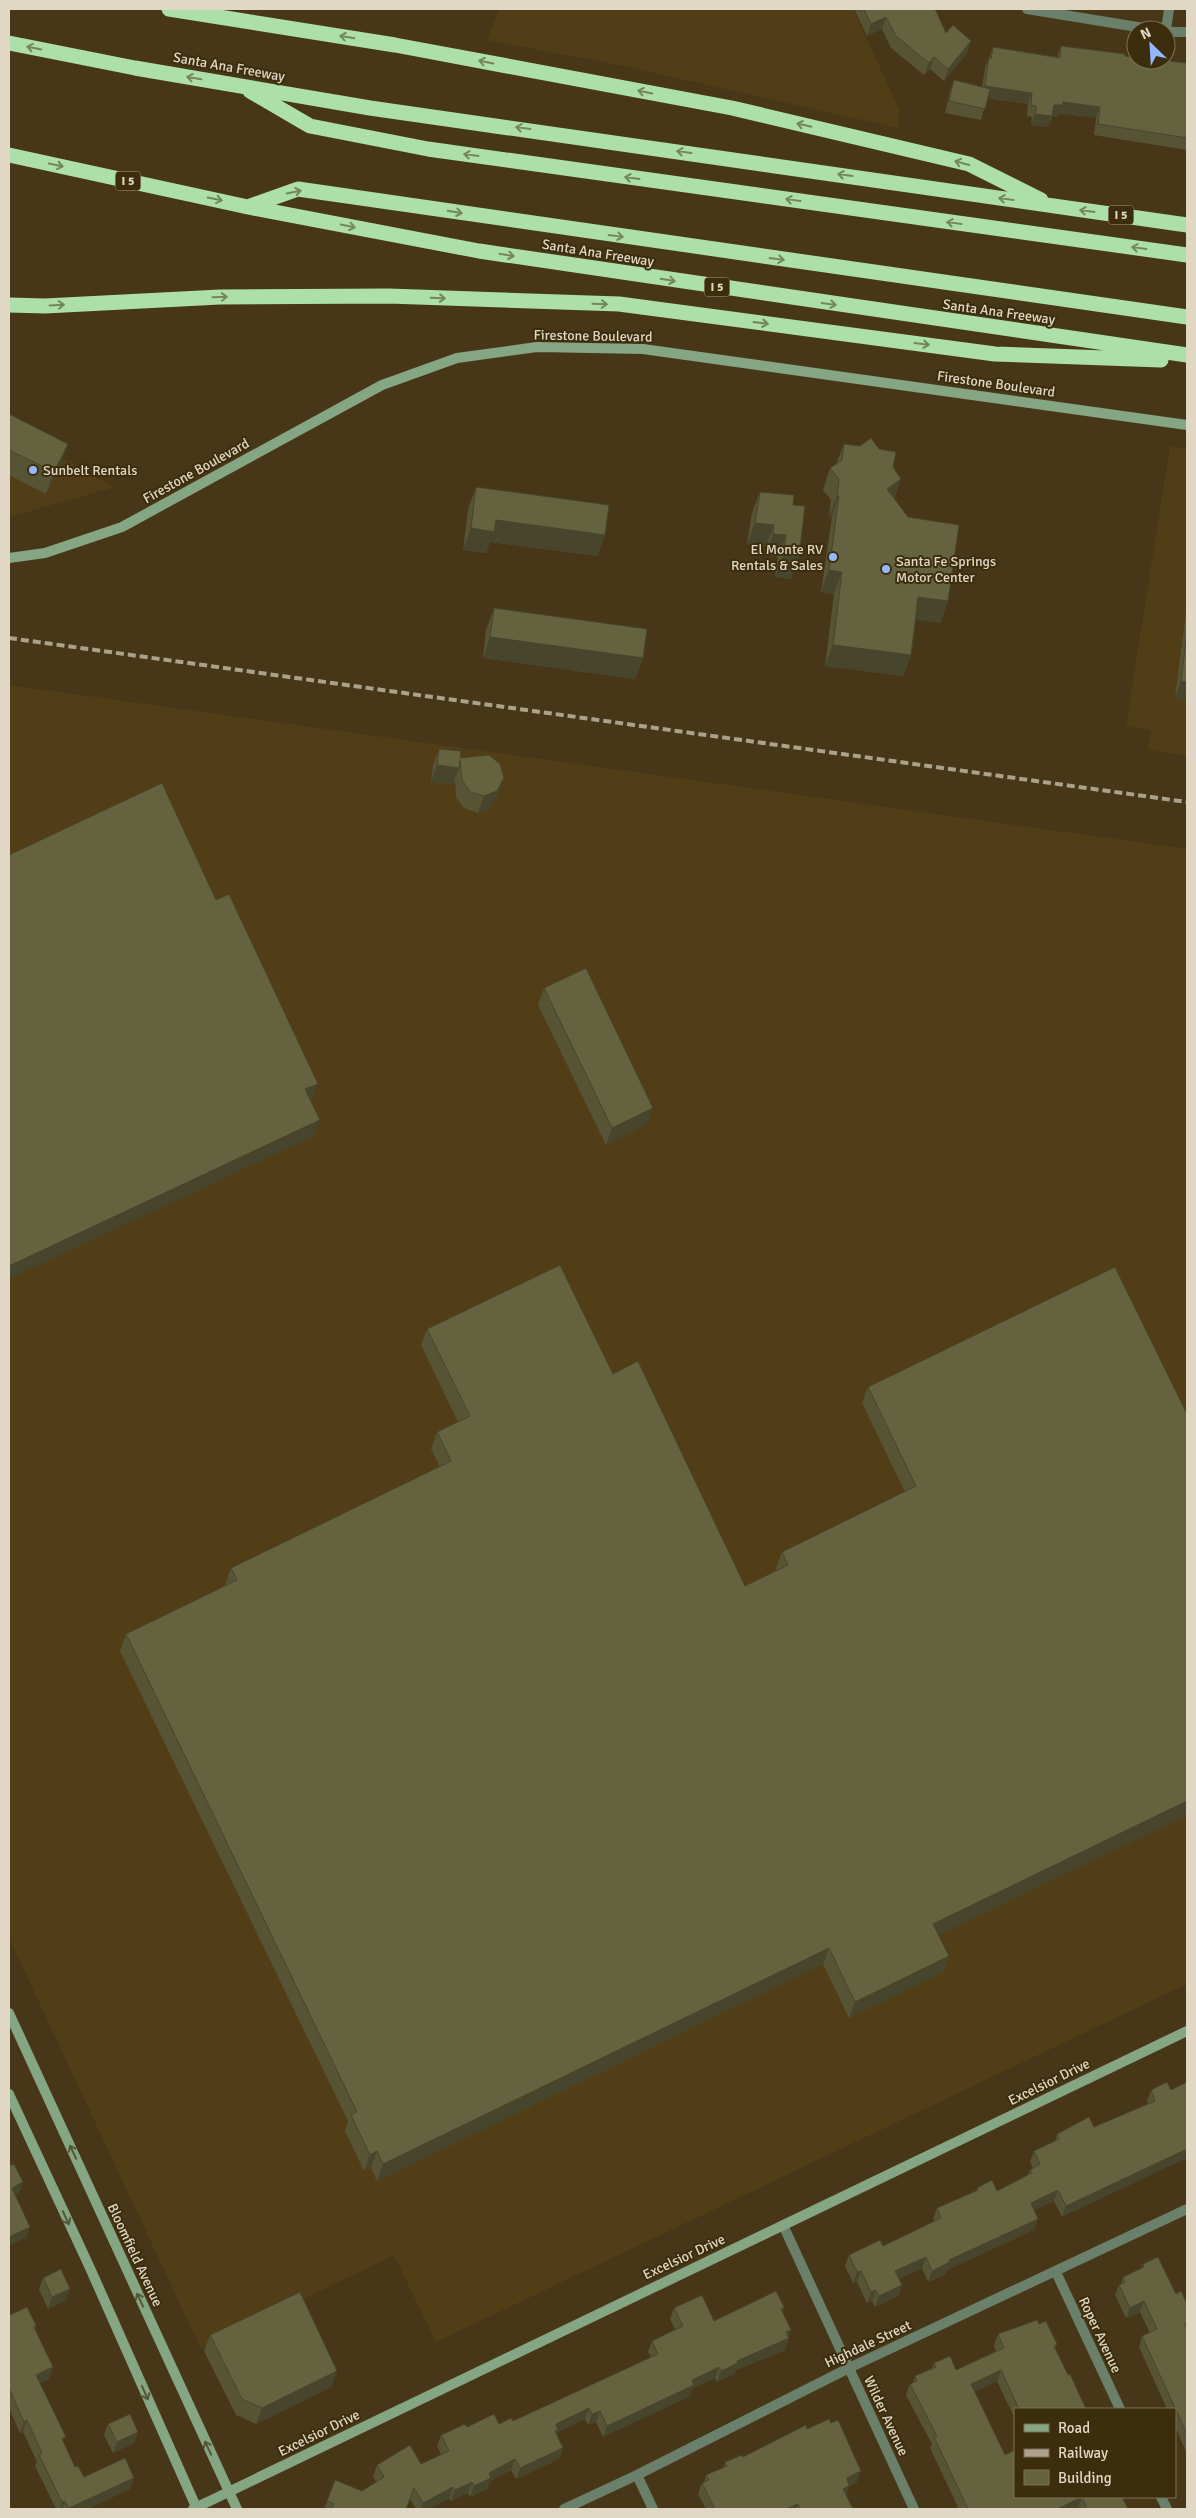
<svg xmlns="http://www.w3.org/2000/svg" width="1196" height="2518" font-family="Signika,sans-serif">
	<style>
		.built { fill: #513e16 }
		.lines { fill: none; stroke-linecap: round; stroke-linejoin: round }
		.street { stroke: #6b806a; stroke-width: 10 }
		.secondary { stroke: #85a683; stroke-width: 10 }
		.highway { stroke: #acdfa9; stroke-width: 15 }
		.rail { stroke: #aca18a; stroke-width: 4; stroke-dasharray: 8 4; stroke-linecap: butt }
		.wall { fill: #575436 }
		.shaded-wall { fill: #47452c }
		.building { fill: #65623f; stroke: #47452c }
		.oneway { stroke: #74865b }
		.oneway2 { stroke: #565736 }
		.poi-dot { fill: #94b7fd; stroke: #3c2d0d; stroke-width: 2 }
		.labels { text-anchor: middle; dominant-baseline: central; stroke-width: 4; stroke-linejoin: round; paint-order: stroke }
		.shield { fill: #3c2d0d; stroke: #afa48e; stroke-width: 1 }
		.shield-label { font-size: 12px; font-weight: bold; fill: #e0d7c5 }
		.street-label { font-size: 14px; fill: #e0d7c5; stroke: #3c2d0d }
		.poi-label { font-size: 14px; fill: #e0d7c5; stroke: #3c2d0d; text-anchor: start }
	</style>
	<rect width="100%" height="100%" fill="#473718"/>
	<!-- built -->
	<path class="built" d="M499,9H853L900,111L898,128L619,65L487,40Z
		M9,429L115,487L9,517Z
		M1170,446L1187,449V756L1148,750L1151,731L1126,725Z
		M9,685L1187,849V1984L436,2342L394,2255L201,2349L9,1938Z"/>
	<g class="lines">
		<!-- street -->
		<path class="street" d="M1027,9L1156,30
			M1166,30L1169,9
			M1166,32H1187
			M783,2225L914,2509
			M1056,2272L1120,2409
			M637,2475L653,2509
			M1161,2497L1167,2509
			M564,2509L637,2475L849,2368L1187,2209"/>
		<!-- secondary -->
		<path class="secondary" d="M9,558L45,553L122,527L382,385L457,358L537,347L643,349L1187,425
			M9,2013L237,2509
			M9,2094L90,2268L197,2509
			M193,2509L1187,2031"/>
		<!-- highway -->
		<path class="highway" d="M169,9L395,45L732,108L969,164L1041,200
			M9,43L135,68L370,108L1187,225
			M250,91L310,126L428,149L1187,255
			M9,155L248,207L479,251L1187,355
			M250,206L298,189L1187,317
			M9,305L45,306L220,297L389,296L619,304L995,354L1161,360"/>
		<!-- rail -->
		<path class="rail" d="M9,638L1187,802"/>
	</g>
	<!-- wall -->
	<path class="wall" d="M856,9H935L946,33L967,53L944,81L930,69L924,75L891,48L882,29L867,36L855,11Z
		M1061,46L1167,62L1168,61L1187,63V150L1094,135L1096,118L1059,113L1058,117L1053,116L1048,127L1031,125L1032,117L1027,116L1028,104L987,98L981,120L945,113L950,91L954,80L982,87L985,68L993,47L1057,57Z
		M9,414L68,444L60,465L46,494L9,475Z
		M844,444L893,467L901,479L894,499L948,601L940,623L916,619L911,655L903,676L825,666L834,594L821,592L832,517H829L831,500L823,490L830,468L836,464Z
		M476,487L605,535L597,556L490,542L486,553L463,550L468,509Z
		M760,492L793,505L791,579L775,577L778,557L766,555V547L747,544L752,513Z
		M1187,606V699L1175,698Z
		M494,608L643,658L635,679L483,658L486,630Z
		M439,749L460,758L498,794L491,807L478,813L464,808L456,797L455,781L453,784L431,782L433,765Z
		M544,988L647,1124L606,1145L538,1005Z
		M427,1329L613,1374L745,1586L777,1570L776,1568L782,1552L905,1492L862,1403L868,1387L1187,1414V1815L938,1935L949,1956L943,1972L849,2018L823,1964L377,2181L371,2168L364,2171L345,2131L348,2121L120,1651L126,1634L226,1586L225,1585L231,1568L440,1467L431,1449L437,1432L458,1422L421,1345Z
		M1151,2090H1171L1062,2217L1054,2201L1034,2210V2230L947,2270L946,2274L928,2282L922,2268L899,2279L902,2285L898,2296L875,2307L872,2301L867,2303L857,2282L853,2283L845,2266L849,2255L883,2246L934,2221L933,2219L937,2208L976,2191L977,2188L997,2191L1028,2175L1030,2170L1033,2168L1030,2162L1034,2151L1055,2141L1057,2134L1094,2127L1148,2104L1147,2101Z
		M1143,2264L1187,2304V2454L1175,2426V2409H1167L1139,2347L1142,2336L1150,2333L1140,2312L1126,2318L1115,2295L1119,2285L1121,2284L1123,2277L1141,2269Z
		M43,2278L66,2300L48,2309L39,2289Z
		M784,2307L782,2312L791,2330L788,2337L789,2338L785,2350L736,2370L734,2374L717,2382L715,2378L692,2389L690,2396L603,2437L596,2422L588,2425L585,2419L558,2432L557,2435L563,2448L559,2459L516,2479L511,2470L490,2481L487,2489L470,2497L468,2493L451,2501L449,2498L429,2509H416L410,2499L406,2509H324L327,2501L362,2491L376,2482L373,2476L377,2465L421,2464L441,2455L437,2446L441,2435L467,2427L499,2424L513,2421L651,2357L648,2352L652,2341L675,2329L670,2319L674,2308L714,2321Z
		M9,2312L10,2315L36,2325L35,2329L53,2367L49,2379L39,2383L64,2443L75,2467L84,2477L130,2489L87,2509H56L35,2466L37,2462L23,2432L20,2433L9,2408Z
		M1039,2324L1057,2344L1055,2348L1068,2375L1086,2409H1015V2419L997,2381L974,2392L1005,2455L1122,2497L1128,2509H1078V2508L1075,2509H959L930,2448L932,2444L906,2395L910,2384L913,2383L915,2376L932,2368L934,2363L956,2370L996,2351L994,2345L998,2334Z
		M210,2335L337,2371L331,2387L256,2424L236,2415L204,2351Z
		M108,2424L138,2432L134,2443L113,2453L104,2435Z
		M807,2429L857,2482L849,2486L846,2495L853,2509H706L698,2494L702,2483L704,2482L706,2475L723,2468L725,2462L743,2457Z"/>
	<!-- shaded-wall -->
	<path class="shaded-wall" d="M886,17L882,29L867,36L871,24Z
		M971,41L967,53L944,81L948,69Z
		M934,57L930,69L924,75L929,63Z
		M985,86L1032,93L1028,104L981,97Z
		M1063,102L1100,107L1096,118L1059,113L1058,117L1050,116L1054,105Z
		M1035,114L1052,116L1048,127L1031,125Z
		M68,444L60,465L46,494L54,472Z
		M901,479L893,500L887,489Z
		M837,496H839L832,517H829Z
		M496,520L605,535L597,556L490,542L486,553L463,550L471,528Z
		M755,523L774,525L766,547L747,544Z
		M773,534L786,535L778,557L766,555Z
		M783,555L799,557L791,579L775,577Z
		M829,570L842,572L834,594L821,592Z
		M918,597L948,601L940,623L911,619Z
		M490,637L643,658L635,679L483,658Z
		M833,645L911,655L903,676L825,666Z
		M1181,681L1187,682V699L1175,698Z
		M437,765L459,768L453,784L431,782Z
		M504,778L498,794L491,807L478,813L484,796Z
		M318,1084L312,1100L299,1106L305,1089Z
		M653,1108L647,1124L606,1145L612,1128Z
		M320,1120L314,1136L9,1279V1266Z
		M1187,1801V1815L927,1941L933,1924Z
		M829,1948L823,1964L377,2181L383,2164Z
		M949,1956L943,1972L849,2018L855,2002Z
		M1187,2149V2158L1062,2217L1066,2206Z
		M377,2151L371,2168L364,2171L370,2155Z
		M23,2182L19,2193L9,2198L12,2188Z
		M1058,2190L1054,2201L1027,2214L1031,2203Z
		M1038,2219L1034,2230L947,2270L946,2274L928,2282L932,2271L949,2260Z
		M30,2227L26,2238L9,2246V2237Z
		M926,2257L922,2268L891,2282L895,2271Z
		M861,2271L857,2282L853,2283L857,2272Z
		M902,2285L898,2296L875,2307L879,2296Z
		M70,2289L66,2300L48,2309L52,2297Z
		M876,2290L872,2301L867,2303L871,2292Z
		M1144,2301L1140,2312L1126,2318L1130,2308Z
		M791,2330L787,2339L789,2338L785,2350L736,2370L734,2374L717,2382L721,2371L737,2361Z
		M53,2367L49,2379L32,2386L36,2375Z
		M719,2367L715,2378L692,2389L690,2396L603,2437L607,2426L692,2380Z
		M1001,2370L997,2381L967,2395L971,2384Z
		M337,2371L331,2387L256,2424L262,2408Z
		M589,2408L585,2419L558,2432L554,2441L556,2424Z
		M600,2411L596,2422L588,2425L592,2414Z
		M27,2420L23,2432L20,2433L24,2422Z
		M138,2432L134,2443L113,2453L117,2442Z
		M563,2448L559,2459L516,2479L520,2468Z
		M515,2459L511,2470L490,2481L487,2489L470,2497L474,2486L489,2473Z
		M861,2471L857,2482L843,2489L847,2478Z
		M134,2478L130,2489L87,2509H68Z
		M472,2482L468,2493L451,2501L455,2490Z
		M849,2486L845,2497L843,2489Z
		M453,2487L449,2498L429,2509H421L423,2503Z
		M1082,2497L1078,2508L1075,2509H1057Z
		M65,2501L62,2509H60L62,2502Z
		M798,2504L796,2509H786Z"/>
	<!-- building -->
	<path class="building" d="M864,9H935L946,33L953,25L971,41L948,69L934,57L929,63L896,36L886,17L871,24Z
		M1061,46L1125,54V56L1136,58V60H1150L1168,63V61L1187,63V138L1098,124L1100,107L1063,102L1062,105H1054L1052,116L1035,114L1036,106L1031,105L1032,93L985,86L989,57L991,59L993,47L1060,58Z
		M954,80L990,89L985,109L949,101Z
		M9,414L68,444L54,472L9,450Z
		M871,438L879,449L896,452L893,467L901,479L887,489L908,517L959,525L948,601L918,597L911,655L833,645L842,572L829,570L839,496H837L839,479L830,468L842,460L844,444L860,446Z
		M476,487L609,505L605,535L496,520L494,532L471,528Z
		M760,492L794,495L793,505L805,506L799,557L783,555L786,535L773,534L774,525L755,523Z
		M494,608L647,629L643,658L490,637Z
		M1187,633V682L1181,681Z
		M439,749L461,751L460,758L489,755L500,764L504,778L497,791L484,796L470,792L462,780L460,760L459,768L437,765Z
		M162,783L216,900L229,894L318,1084L305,1089L320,1120L9,1266V855Z
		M586,968L653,1108L612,1128L544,988Z
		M560,1265L613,1374L638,1361L745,1586L788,1565L782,1552L916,1486L868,1387L1115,1267L1187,1414V1801L933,1924L949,1956L855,2002L829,1948L383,2164L377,2151L370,2155L351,2115L357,2112L126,1634L237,1580L231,1568L451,1461L437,1432L470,1416L427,1329Z
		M1167,2082L1171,2090L1187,2082V2149L1066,2206L1058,2190L1031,2203L1038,2219L949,2260L950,2262L932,2271L926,2257L895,2271L902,2285L879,2296L876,2290L871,2292L861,2271L857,2272L849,2255L880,2240L883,2246L941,2218L937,2208L978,2190L977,2188L992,2180L997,2191L1032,2173L1030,2170L1040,2164L1034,2151L1059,2139L1057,2134L1089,2117L1094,2127L1155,2101L1151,2090Z
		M14,2164L23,2182L12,2188L30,2227L9,2237V2166Z
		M1158,2257L1176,2294L1181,2291L1187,2304V2323L1185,2324L1187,2329V2434L1142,2336L1157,2329L1144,2301L1130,2308L1119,2285L1125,2282L1123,2277L1144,2267L1143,2264Z
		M61,2269L70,2289L52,2297L43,2278Z
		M776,2291L784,2307L781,2309L791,2330L786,2332L789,2338L737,2361L738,2363L721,2371L719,2367L692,2380L694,2385L607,2426L600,2411L592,2414L589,2408L556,2424L558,2430L555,2431L563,2448L520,2468L515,2459L489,2473L491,2478L474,2486L472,2482L455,2490L453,2487L423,2503L414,2488L406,2509H331L334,2504L327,2501L335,2480L362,2491L384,2477L377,2465L410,2445L421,2464L449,2451L441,2435L465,2424L467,2427L494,2414L499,2424L511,2418L513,2421L658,2354L652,2341L683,2326L674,2308L702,2295L714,2321Z
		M300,2292L337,2371L262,2408L242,2399L210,2335Z
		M27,2307L36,2325L34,2327L53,2367L36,2375L66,2437L62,2439L75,2467L78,2466L84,2477L125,2458L134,2478L69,2508L65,2501L62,2502L39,2455L42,2453L27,2420L24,2422L9,2388V2312L10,2315Z
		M1037,2320L1039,2324L1046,2321L1057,2344L1054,2346L1068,2375L1070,2374L1086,2409H1019L1001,2370L971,2384L1005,2455L1015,2450V2497H1122L1128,2509H1087L1082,2497L1057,2509H968L934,2437L937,2436L910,2384L917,2381L915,2376L936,2367L934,2363L950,2356L956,2370L1004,2348L998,2334Z
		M130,2414L138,2432L117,2442L108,2424Z
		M829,2419L831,2423L838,2420L861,2471L847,2478L849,2486L843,2489L853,2509H800L798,2504L786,2509H715L702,2483L709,2480L706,2475L727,2466L725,2462L742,2455L743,2457L806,2425L807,2429Z"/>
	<!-- one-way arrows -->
	<defs><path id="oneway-shaft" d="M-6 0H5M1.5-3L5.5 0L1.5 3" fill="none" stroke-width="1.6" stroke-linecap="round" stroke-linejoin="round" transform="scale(1.25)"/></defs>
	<g class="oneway">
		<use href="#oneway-shaft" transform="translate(347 37) rotate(-171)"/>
		<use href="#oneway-shaft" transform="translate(34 48) rotate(-169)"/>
		<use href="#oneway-shaft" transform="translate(486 62) rotate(-169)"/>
		<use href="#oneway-shaft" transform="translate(194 78) rotate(-170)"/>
		<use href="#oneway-shaft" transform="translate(645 92) rotate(-169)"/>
		<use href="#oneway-shaft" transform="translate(804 125) rotate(-167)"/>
		<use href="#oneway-shaft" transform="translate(523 128) rotate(-172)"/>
		<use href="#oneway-shaft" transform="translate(684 152) rotate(-172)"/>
		<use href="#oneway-shaft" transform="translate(471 155) rotate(-172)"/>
		<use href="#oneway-shaft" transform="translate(962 163) rotate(-165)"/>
		<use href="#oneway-shaft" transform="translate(56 165) rotate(12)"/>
		<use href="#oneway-shaft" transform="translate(845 175) rotate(-172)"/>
		<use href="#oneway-shaft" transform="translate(632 178) rotate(-172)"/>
		<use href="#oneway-shaft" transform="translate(294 192) rotate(-12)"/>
		<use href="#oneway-shaft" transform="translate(215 199) rotate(12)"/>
		<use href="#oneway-shaft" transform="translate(1006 199) rotate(-172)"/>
		<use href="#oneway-shaft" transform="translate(793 200) rotate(-172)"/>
		<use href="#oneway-shaft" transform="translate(1087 211) rotate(-172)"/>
		<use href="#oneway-shaft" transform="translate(455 212) rotate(9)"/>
		<use href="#oneway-shaft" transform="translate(954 223) rotate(-172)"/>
		<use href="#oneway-shaft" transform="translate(348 226) rotate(11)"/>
		<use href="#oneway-shaft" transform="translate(616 236) rotate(8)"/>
		<use href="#oneway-shaft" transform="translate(1139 248) rotate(-172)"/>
		<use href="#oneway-shaft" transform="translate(507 255) rotate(9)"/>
		<use href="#oneway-shaft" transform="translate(777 259) rotate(8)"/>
		<use href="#oneway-shaft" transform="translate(668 280) rotate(9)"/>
		<use href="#oneway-shaft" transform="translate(220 297) rotate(-2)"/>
		<use href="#oneway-shaft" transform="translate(438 298) rotate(2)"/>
		<use href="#oneway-shaft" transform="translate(600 304) rotate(2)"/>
		<use href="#oneway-shaft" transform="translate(829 304) rotate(8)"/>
		<use href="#oneway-shaft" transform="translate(57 305) rotate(-3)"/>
		<use href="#oneway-shaft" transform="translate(761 323) rotate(7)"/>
		<use href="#oneway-shaft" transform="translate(922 344) rotate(7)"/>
	</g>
	<g class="oneway2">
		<use href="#oneway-shaft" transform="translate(73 2152) rotate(-115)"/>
		<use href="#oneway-shaft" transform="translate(66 2218) rotate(65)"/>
		<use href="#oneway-shaft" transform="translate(140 2300) rotate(-115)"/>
		<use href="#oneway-shaft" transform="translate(145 2393) rotate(66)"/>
		<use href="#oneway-shaft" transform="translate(208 2448) rotate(-115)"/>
	</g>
	<!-- markers -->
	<g class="poi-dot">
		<circle cx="33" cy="470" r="5"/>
		<circle cx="833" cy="557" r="5"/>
		<circle cx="886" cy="569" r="5"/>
	</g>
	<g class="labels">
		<!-- shield labels -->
		<g class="shield">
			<rect x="115.5" y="171.5" width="25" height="19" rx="4"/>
			<rect x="1108.5" y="205.5" width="25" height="19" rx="4"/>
			<rect x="704.5" y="277.5" width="25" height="19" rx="4"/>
		</g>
		<g class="shield-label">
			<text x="128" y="181">I 5</text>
			<text x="1121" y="215">I 5</text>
			<text x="717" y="287">I 5</text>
		</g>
		<!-- street labels -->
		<g class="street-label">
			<text transform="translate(229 67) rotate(10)">Santa Ana Freeway</text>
			<text transform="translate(598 253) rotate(9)">Santa Ana Freeway</text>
			<text transform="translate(999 312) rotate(8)">Santa Ana Freeway</text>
			<text transform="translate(593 336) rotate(1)">Firestone Boulevard</text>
			<text transform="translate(996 384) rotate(8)">Firestone Boulevard</text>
			<text transform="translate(196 471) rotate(-29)">Firestone Boulevard</text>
			<text transform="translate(1049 2082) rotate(-26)">Excelsior Drive</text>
			<text transform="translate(135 2255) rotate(65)">Bloomfield Avenue</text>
			<text transform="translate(684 2257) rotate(-25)">Excelsior Drive</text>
			<text transform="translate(1100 2335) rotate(65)">Roper Avenue</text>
			<text transform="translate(868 2344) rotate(-25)">Highdale Street</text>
			<text transform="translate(886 2416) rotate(65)">Wilder Avenue</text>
			<text transform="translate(319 2433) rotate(-26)">Excelsior Drive</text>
		</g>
		<!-- poi labels -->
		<g class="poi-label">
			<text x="43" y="470">Sunbelt Rentals</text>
			<text x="823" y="549" text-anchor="end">El Monte RV<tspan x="823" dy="16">Rentals &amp; Sales</tspan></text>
			<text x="896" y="561">Santa Fe Springs<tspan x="896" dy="16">Motor Center</tspan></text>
		</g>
	</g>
	<!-- border -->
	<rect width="1196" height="2518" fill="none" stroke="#e0d7c5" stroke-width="20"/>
	<!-- legend -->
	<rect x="1014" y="2408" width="162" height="90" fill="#3c2d0d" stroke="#7e7157"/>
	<rect x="1024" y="2424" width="25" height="8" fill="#85a683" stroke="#7e7157"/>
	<text x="1058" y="2433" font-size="15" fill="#e0d7c5">Road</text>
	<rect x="1024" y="2449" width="25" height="8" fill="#aca18a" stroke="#7e7157"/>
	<text x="1058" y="2458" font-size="15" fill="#e0d7c5">Railway</text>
	<rect x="1024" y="2470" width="25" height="15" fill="#65623f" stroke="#7e7157"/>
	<text x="1058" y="2483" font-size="15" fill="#e0d7c5">Building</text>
	<!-- north arrow -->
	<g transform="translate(1151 45) rotate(335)"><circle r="24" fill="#3c2d0d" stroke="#7e7157"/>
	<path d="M0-4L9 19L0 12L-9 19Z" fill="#94b7fd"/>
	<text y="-8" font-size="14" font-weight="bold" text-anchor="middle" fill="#e0d7c5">N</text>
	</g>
</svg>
